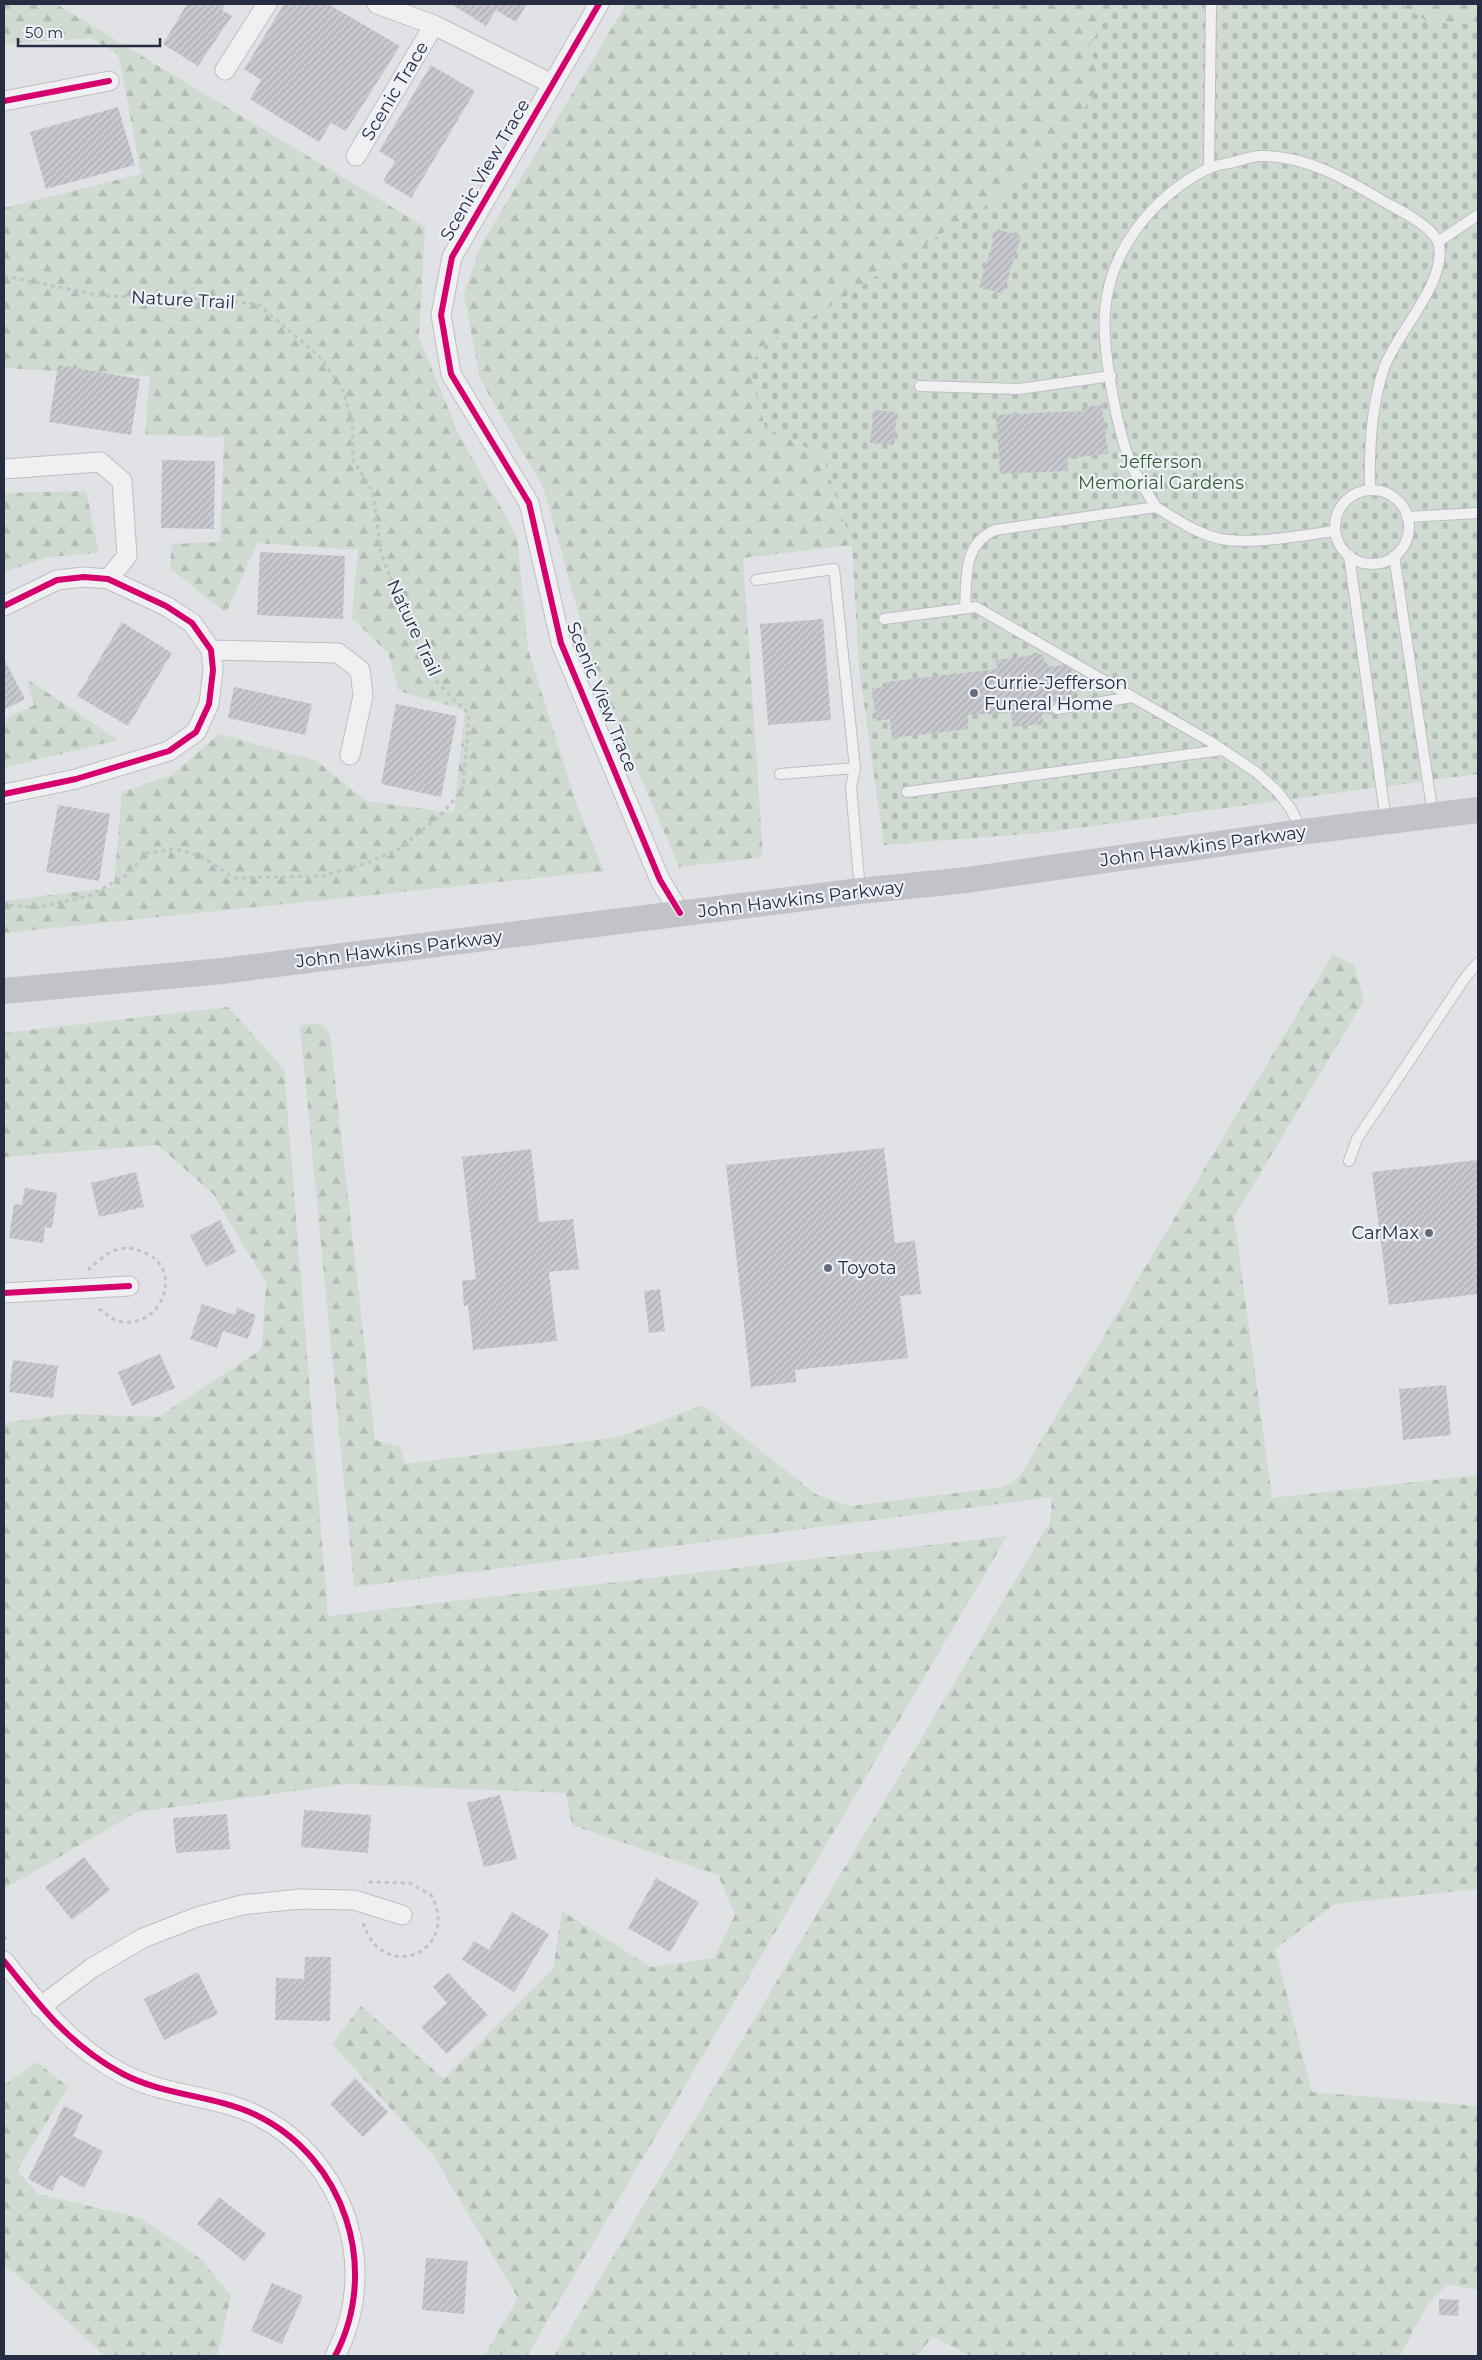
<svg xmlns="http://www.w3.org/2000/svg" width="1482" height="2360" font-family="Montserrat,sans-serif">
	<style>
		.forest { fill: url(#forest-firs) }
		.cemetery { fill: url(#cemetery-stones) }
		.building { fill: url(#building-hatch) }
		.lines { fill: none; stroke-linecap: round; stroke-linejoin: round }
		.lane-casing { stroke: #bebfc4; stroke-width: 12 }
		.street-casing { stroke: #bebfc4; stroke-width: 21 }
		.path { stroke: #c2c3c9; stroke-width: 3; stroke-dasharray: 4 4; stroke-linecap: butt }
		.lane { stroke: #f0f0f3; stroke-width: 10 }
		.street { stroke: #f0f0f3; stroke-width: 19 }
		.secondary { stroke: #c2c3c9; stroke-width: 26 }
		.cycleway-casing { stroke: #edf0f6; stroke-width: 9 }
		.cycleway { stroke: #d6006c; stroke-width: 6 }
		.poi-dot { fill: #676c7b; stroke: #edf0f6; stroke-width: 2 }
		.labels { text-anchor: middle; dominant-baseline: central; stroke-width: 4.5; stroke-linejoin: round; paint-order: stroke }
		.street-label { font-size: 18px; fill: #262c41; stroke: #edf0f6 }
		.park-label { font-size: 18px; fill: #355e32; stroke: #edf0f6 }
		.poi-label { font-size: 18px; fill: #262c41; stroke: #edf0f6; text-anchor: start }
	</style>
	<defs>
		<pattern id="forest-firs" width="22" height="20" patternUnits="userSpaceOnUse" patternTransform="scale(1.25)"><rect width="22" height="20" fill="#cfdad0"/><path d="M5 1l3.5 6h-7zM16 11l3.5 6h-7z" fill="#b2bbb4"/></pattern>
		<pattern id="cemetery-stones" width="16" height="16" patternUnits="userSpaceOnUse" patternTransform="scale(1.25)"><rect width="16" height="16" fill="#cfdad0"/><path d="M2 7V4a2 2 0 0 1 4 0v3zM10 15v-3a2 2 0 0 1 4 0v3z" fill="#b2bbb4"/></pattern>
		<pattern id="building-hatch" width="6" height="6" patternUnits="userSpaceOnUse" patternTransform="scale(1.25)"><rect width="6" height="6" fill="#c8c9ce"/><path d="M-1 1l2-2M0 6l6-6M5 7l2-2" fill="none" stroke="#acadb2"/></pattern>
	</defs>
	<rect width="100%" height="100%" fill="#e1e2e6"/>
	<!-- forest -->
	<path class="forest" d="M4,4H56L425,227L419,337L458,433L517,536L528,649L577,806L604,871L4,933V901L114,887L122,792L172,775L219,734L317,761L366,801L454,813L465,710L399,691L388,653L352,618L358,550L257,543L226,613L170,568L172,544L220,542L224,437L145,435L150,376L4,368V208L141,174L119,55L91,38L4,44Z
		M626,4H1114L1090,45L1100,84L1069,132L998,198L906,256L830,307L773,339L765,427L823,456L852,545L743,558L763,857L679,867L593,666L544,489L480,379L464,294L481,245Z
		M1400,4H1478V25L1426,21Z
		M86,491L99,553L48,557L4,572V493Z
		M27,679L118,740L4,768V719L34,705Z
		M1333,954L1354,965L1364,1000L1234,1217L1272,1498L1478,1475V1889L1335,1904L1275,1949L1312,2092L1478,2106V2290L1447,2284L1427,2305L1400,2356H971L932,2336L918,2356H554L1050,1522L1052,1497L354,1587L300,1026L312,1023L323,1025L330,1035L375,1440L400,1447L405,1464L619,1437L703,1405L817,1495L850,1506L1004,1487L1019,1477Z
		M228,1007L284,1069L328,1616L1007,1536L527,2356H484L518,2298L434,2156L332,2044L361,2006L444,2079L553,1969L562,1911L651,1967L714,1958L735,1915L718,1875L572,1825L566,1793L347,1784L137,1812L4,1889V1423L67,1414L158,1417L262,1349L266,1282L213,1194L158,1145L4,1157V1033Z
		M37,2062L68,2087L17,2170L38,2194L140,2218L202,2260L231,2296L217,2356H105L15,2273L4,2267V2085Z"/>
	<!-- cemetery -->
	<path class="cemetery" d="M1114,4H1400L1426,21L1478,25V774L1048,832L884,845L859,668L852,545L823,456L765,427L748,365L773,339L830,307L906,256L998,198L1069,132L1100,84L1090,45Z"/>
	<!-- building -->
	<path class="building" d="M187,4H226L222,10L232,16L198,66L163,44Z
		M284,4H328L400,46L346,131L331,123L319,142L250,99L261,80L244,69Z
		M451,4H527L516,22L496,10L486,26Z
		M431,65L475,91L411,198L383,181L395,161L379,151Z
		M118,107L135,165L46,189L30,132Z
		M997,229L1021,236L1003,294L979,287Z
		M58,365L140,379L131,435L49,422Z
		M1102,405L1108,454L1067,458L1068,471L1000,474L996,415L1083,411L1082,407Z
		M874,410L897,412L894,445L870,443Z
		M162,460L215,461L214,529L161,528Z
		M260,552L345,556L343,619L257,615Z
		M823,619L831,720L768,725L760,624Z
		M122,622L172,653L128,726L77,696Z
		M1043,654L1044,667L1064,665L1072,670L1075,699L1050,702L1052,714H1042L1044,724L1013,727L1011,713L968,715V729L892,738L890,719L876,721L872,688L886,687V682L997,669L996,660Z
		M4,659L25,699L4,710Z
		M234,687L312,704L305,735L228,718Z
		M396,704L457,716L441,797L381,784Z
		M58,805L110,814L99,881L46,872Z
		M884,1148L895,1243L915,1241L921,1294L900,1296L908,1358L795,1370L796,1382L751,1387L726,1165Z
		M531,1149L539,1222L573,1219L579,1269L549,1272L557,1341L473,1350L468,1305L464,1306L462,1281L476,1279L462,1157Z
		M1478,1160V1294L1389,1305L1372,1172Z
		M136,1172L144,1207L99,1217L91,1183Z
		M25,1188L57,1193L52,1228L45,1227L43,1243L9,1238L14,1204L22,1205Z
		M220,1220L236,1252L206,1267L190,1235Z
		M660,1289L665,1331L649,1333L644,1291Z
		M202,1304L235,1315L237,1308L256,1315L248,1339L223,1331L217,1348L190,1339Z
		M160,1354L175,1388L132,1406L118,1372Z
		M13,1360L58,1366L53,1398L9,1392Z
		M1446,1385L1451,1435L1403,1440L1399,1389Z
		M500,1795L517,1859L484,1867L467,1803Z
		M304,1810L371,1815L368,1853L301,1847Z
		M227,1814L230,1849L176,1853L173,1818Z
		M84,1857L110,1890L72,1920L45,1887Z
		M656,1878L699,1902L670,1952L628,1928Z
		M512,1912L549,1934L514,1992L462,1960L474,1941L489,1950Z
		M305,1957H331L330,2021L275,2020L276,1978L304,1979Z
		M198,1972L218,2014L164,2040L144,1999Z
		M448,1973L488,2015L447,2054L421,2027L447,2003L433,1987Z
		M355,2078L388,2112L363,2137L330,2104Z
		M64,2106L83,2115L73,2136L103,2151L84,2188L60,2175L52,2191L28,2179Z
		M219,2197L266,2234L244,2261L197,2224Z
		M426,2258L468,2261L464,2314L422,2310Z
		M272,2283L303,2296L282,2344L251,2331Z
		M1439,2299L1459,2300L1458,2316L1439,2315Z"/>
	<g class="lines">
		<!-- lane casing -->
		<g class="lane-casing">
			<path id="lane" d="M1209,169L1211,4
				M1438,242L1478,215
				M920,386L1019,389L1111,376
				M1335 527a37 37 0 1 1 74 0a37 37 0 1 1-74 0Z
				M1156,507C1176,519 1197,534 1221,539C1254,545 1302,535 1335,531
				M1407,517L1478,513
				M1349,555L1386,821
				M1394,556L1433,815
				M756,580L834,569L855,768L851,787L860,890
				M965,608C967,578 962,545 995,530L1156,507C1147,492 1135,476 1129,459C1116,424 1102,348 1105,311C1110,249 1153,197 1207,169C1215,165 1225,164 1234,162C1242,160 1252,156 1260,156C1305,155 1346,179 1383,201C1399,210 1435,227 1439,245C1446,284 1397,332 1384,368C1371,406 1369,451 1370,490
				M884,619L976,607L1211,742L1256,772L1277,791L1291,809L1302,831
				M1057,709L1133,697
				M780,774L855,768
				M907,792L1222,750
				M1349,1161L1357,1139L1467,975L1478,963"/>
		</g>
		<!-- street casing -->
		<g class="street-casing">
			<path id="street" d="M377,4L434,25L552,84
				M599,4L452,257L441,315L451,374L529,503L561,643L660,880L680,913
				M225,70L267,4
				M4,101L109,81
				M356,156L434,25
				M4,469L100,462L122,481L127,556L108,579
				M4,606L57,580L84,577L108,579L166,606L192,623L211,650L213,670L209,704L196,732L169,751L76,779L4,794
				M211,650L338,653L360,670L363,696L350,755
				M4,1293L129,1286
				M4,1961C40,2006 70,2046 123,2074C165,2096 214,2095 256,2115C345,2158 381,2269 335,2356
				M40,2007L92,1968L143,1938L197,1917L242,1905L300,1899L354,1900L402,1915"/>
		</g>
		<!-- path -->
		<path class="path" d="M4,276L103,296L188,298L258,304L321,358L343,391L352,421L353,460L373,492L381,554L406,616L436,681L469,714L463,788L444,812L401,848L367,863L322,876L234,878L201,856L174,849L147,853L125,876L89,896L39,907L4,905
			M88,1270C97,1262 108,1251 120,1249C128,1247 136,1249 143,1252C184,1267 164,1326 123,1322C112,1321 105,1312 96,1307
			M363,1923C383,1986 462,1951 431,1895L410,1883L364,1882
			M4,1936L9,1943"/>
		<!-- lane -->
		<use href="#lane" class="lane"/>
		<!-- street -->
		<use href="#street" class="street"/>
		<!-- secondary -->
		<path class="secondary" d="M4,991L222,971L860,891L967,880L1302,832L1478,810"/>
		<!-- cycleway casing -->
		<g class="cycleway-casing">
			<path id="cycleway" d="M599,4L452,257L441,315L451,374L529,503L561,643L660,880L680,913
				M4,101L109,81
				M4,606L57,580L84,577L108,579L166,606L192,623L211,650L213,670L209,704L196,732L169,751L76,779L4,794
				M4,1293L129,1286
				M4,1961C40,2006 70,2046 123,2074C165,2096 214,2095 256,2115C345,2158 381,2269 335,2356"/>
		</g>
		<!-- cycleway -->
		<use href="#cycleway" class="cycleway"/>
	</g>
	<!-- markers -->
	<g class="poi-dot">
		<circle cx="974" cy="693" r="5"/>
		<circle cx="1429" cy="1233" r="5"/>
		<circle cx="828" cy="1268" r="5"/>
	</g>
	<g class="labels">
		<!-- street labels -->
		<g class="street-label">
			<text transform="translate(395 91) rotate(-59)">Scenic Trace</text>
			<text transform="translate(485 170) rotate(-60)">Scenic View Trace</text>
			<text transform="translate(183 300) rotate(3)">Nature Trail</text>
			<text transform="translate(414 628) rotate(65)">Nature Trail</text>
			<text transform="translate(602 697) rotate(68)">Scenic View Trace</text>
			<text transform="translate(1203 846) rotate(-8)">John Hawkins Parkway</text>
			<text transform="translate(801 899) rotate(-7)">John Hawkins Parkway</text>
			<text transform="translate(399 949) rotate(-7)">John Hawkins Parkway</text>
		</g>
		<!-- park labels -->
		<g class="park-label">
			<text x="1161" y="462">Jefferson<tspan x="1161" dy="21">Memorial Gardens</tspan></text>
		</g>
		<!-- poi labels -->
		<g class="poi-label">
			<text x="984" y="683">Currie-Jefferson<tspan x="984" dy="21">Funeral Home</tspan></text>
			<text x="1419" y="1233" text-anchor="end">CarMax</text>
			<text x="838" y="1268">Toyota</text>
		</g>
	</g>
	<!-- border -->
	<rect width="1482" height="2360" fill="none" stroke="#262c41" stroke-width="10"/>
	<!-- scale -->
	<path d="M18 38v8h142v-8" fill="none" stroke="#262c41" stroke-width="2.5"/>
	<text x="25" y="38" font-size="15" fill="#262c41" stroke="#edf0f6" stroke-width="4" paint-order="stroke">50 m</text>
</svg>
